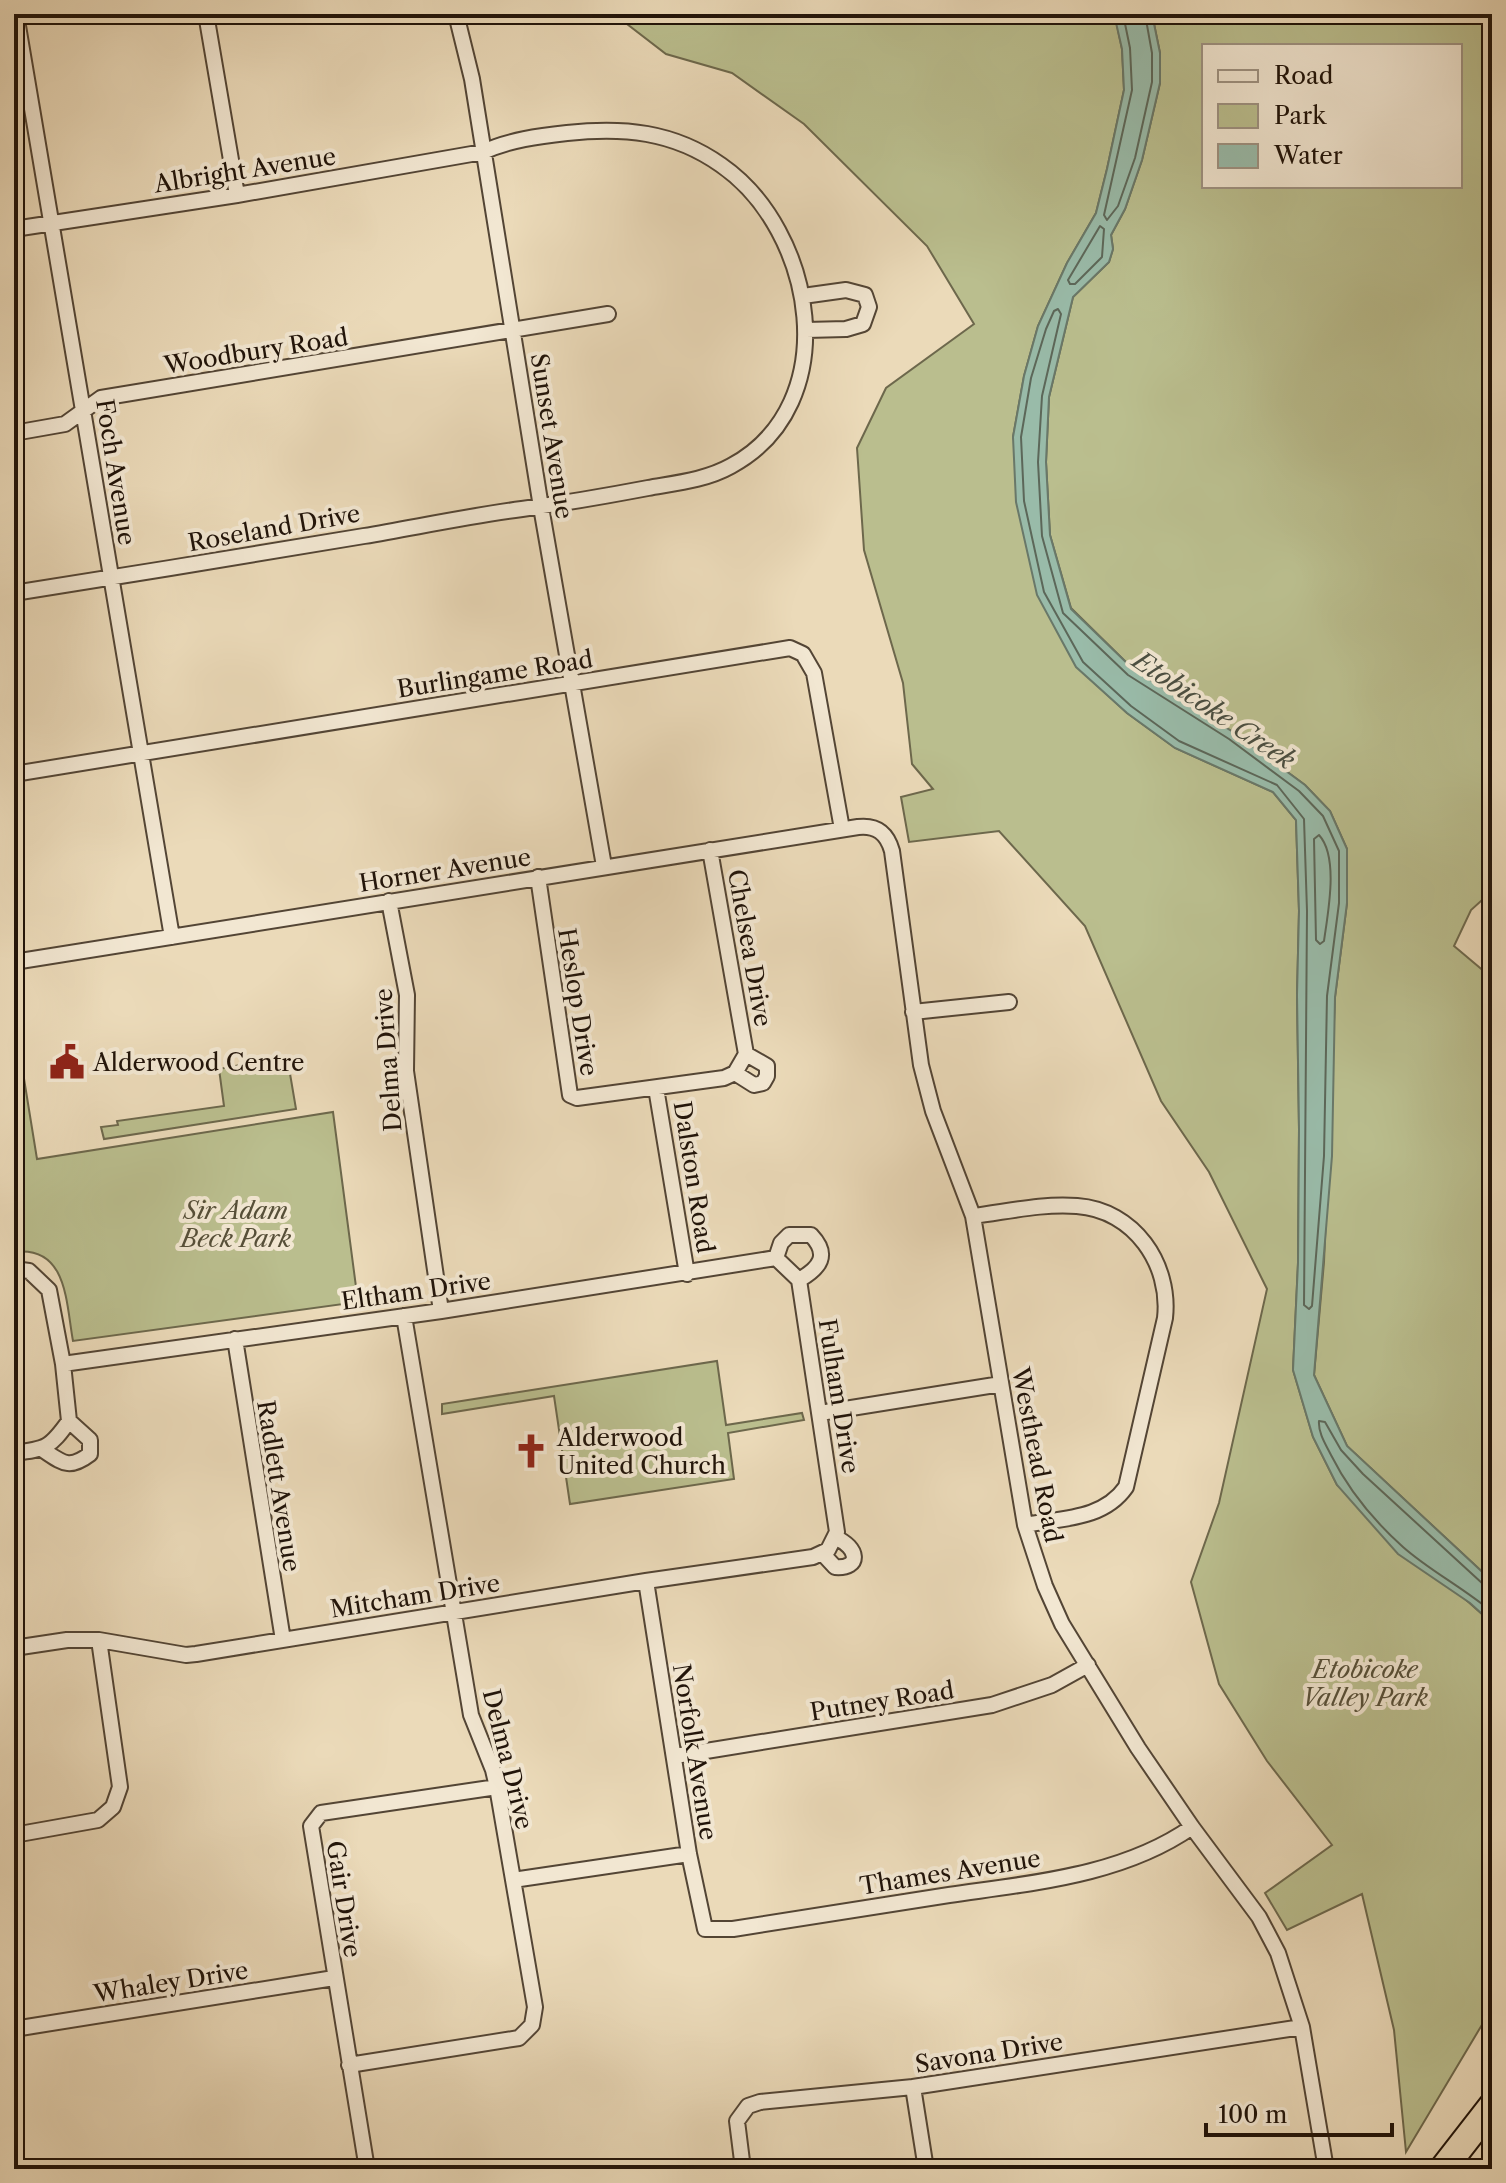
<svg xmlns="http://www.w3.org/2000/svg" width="1506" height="2183" font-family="'Libre Caslon Text',serif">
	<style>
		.green { fill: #babe8e; stroke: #6d684c; stroke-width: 2; fill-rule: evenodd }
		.water { fill: #99bba9; stroke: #697869; stroke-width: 2 }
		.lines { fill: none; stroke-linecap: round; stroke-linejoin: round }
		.shore { stroke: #5c6759; stroke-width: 2 }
		.minor-casing { stroke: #534535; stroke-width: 18 }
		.motorway-casing { stroke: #201309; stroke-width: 30 }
		.minor { stroke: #f2e7d2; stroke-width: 14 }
		.motorway { stroke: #ebdab9; stroke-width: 26 }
		.labels { text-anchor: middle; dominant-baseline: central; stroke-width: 8; stroke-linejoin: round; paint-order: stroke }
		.street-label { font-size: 24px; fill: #201309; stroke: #f2e7d2 }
		.poi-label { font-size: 24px; fill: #201309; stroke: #f2e7d2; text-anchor: start }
		.park-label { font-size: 24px; font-style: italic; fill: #564f38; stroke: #f2e7d2 }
		.water-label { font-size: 26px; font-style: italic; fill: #4a4e41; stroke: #f2e7d2 }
	</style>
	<rect width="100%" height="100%" fill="#ebdab9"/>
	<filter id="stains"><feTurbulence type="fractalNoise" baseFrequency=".0025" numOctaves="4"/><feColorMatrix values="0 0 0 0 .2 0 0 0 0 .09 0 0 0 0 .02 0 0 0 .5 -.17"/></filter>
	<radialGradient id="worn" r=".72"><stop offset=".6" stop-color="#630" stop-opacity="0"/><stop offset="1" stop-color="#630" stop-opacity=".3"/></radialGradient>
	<!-- green -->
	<path class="green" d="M614,14L1115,16L1122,49L1124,90L1107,169L1096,213L1067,263L1038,326L1024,376L1013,437L1077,667L1127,713L1175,748L1273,792L1296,820L1299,911L1297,995L1299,1129L1298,1263L1293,1370L1313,1437L1337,1485L1492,1623V2008L1406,2152L1394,2030L1362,1894L1287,1930L1265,1893L1332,1845L1267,1761L1219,1684L1191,1582L1219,1503L1267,1289L1209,1172L1161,1101L1085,926L999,831L909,842L901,797L933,789L912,764L903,683L864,550L857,448L886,388L974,324L927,246L804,124L732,73L666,54Z
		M1152,14H1492V891L1471,910L1454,946L1492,978V1581L1347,1446L1314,1375L1324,1262L1335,997L1347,903V849L1330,811L1305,785L1233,732L1133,669L1071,608L1050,535L1046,462L1049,397L1073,297L1109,262L1113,249L1111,235L1125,209L1142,160L1160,83V53ZM1204,46H1460V186H1204Z
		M14,1017L37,1159L333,1112L358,1302L73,1341C66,1304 68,1245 14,1252Z
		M287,1056L296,1109L104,1139L101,1127L118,1125L117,1121L224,1106L219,1069Z
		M717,1361L726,1425L802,1413L804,1420L728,1433L734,1479L570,1504L554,1396L442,1414V1404Z"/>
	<!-- water -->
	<path class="water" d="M1114,14H1152L1160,53V83L1142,160L1125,209L1111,235L1113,249L1109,262L1073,297L1049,397L1046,462L1050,535L1071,609L1133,669L1233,732L1305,785L1330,811L1347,849V903L1335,997L1332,1156L1314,1375L1347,1446L1492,1581V1623L1470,1603L1398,1554L1337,1485L1313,1437L1293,1370L1298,1263L1299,1129L1297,995L1299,911L1296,820L1273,792L1175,748L1127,713L1076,667L1037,595L1016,502L1013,437L1024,376L1038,326L1067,263L1096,213L1107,169L1124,90L1122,49Z"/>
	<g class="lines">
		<!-- shore -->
		<path class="shore" d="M1123,14L1130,48L1132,90L1104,215L1107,220L1118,206L1135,158L1152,82V53L1145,14
			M1100,226L1104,229L1102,257L1075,284H1070L1068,280Z
			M1058,309L1061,314L1042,396L1038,462L1042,536L1063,613L1128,675L1229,739L1299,791L1323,816L1339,851V903L1327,996L1324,1156L1312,1306L1309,1309L1304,1305L1307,911L1304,819L1277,785L1179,741L1131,706L1083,662L1044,592L1024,501L1021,437L1031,378L1046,329L1054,311Z
			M1319,835C1339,857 1328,912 1324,941L1320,944L1316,940L1314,839Z
			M1492,1586L1483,1584L1363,1474L1341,1450L1325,1422L1319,1421C1318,1433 1326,1445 1331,1455C1348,1489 1374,1521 1403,1547C1430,1571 1464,1588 1492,1612"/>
		<!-- minor casing -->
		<g class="minor-casing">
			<path id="minor" d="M16,14L172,937
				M206,14L237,195
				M456,14L472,79L541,507L604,866
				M14,229L237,195L483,152C509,140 539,136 567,133C623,127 673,131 721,165C815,230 846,404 731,466C706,480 676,483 648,488C606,496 565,503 522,509C469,516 417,527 364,536C247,555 131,575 14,593
				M803,296L846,290L865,295L869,307L863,324L846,329L806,330
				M14,433L65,424L101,398L608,314
				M14,774L790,648L803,654L814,673L842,829
				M538,877L570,1095L577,1098L724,1078L735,1073L746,1054L710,850
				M389,901L407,995L406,1071L441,1311
				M14,962L858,827C876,825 887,833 892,851L921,1065L933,1111L973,1216L1025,1525L1045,1586L1062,1624L1138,1748L1192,1827L1259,1917L1278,1953L1302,2027L1326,2169
				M913,1012L1009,1002
				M735,1073L754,1085L763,1083L767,1076V1066L746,1054
				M656,1088L687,1274
				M973,1216C1006,1212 1043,1203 1077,1206C1134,1210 1171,1264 1165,1318L1126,1487C1103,1520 1061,1518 1025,1525
				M776,1258L781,1243L789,1235H811C830,1255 820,1268 799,1280
				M14,1269L29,1271L49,1290L63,1364L69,1421C50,1448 46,1449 14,1453
				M235,1339L283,1640
				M820,1413L1001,1384
				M43,1450C63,1463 69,1470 90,1454V1440L69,1421
				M822,1553L835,1567C862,1569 858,1547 836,1538
				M646,1581L689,1854L705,1929H733C805,1918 877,1907 949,1895C1031,1883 1122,1876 1192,1827
				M14,1648L67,1640H99L186,1655L196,1654L646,1581L813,1557L828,1550L837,1532L799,1280L776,1258L441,1311L63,1364
				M675,1756L992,1705L1052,1685L1088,1665
				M14,1835L98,1820L113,1807L120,1787L99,1640
				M513,1880L689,1854
				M14,2029L334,1978
				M349,2065L519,2038L532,2025L535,2007L497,1787L493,1770L471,1715L404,1316
				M913,2087L926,2169
				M367,2169L311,1826L321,1813L497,1787
				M743,2169L737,2121L748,2106L760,2102L913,2087L1302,2027"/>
		</g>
		<!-- motorway casing -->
		<g class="motorway-casing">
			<path id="motorway" d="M1443,2169L1492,2106"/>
		</g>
		<!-- minor -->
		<use href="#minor" class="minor"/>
		<!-- motorway -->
		<use href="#motorway" class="motorway"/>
	</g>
	<!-- icons -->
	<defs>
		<g id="civic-bare" transform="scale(2.76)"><path d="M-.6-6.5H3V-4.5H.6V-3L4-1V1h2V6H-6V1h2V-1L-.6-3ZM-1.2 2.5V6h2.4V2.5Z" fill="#8f2418" stroke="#f2e7d2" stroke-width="2.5" paint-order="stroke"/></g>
		<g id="church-bare" transform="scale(2.76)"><path d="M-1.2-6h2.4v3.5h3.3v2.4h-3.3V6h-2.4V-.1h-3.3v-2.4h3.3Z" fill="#8f2418" stroke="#f2e7d2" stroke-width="2.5" paint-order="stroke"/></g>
	</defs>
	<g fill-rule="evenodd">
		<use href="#civic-bare" x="67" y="1062"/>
		<use href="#church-bare" x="531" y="1451"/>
	</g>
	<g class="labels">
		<!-- street labels -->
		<g class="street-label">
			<text transform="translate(245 170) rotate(-9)">Albright Avenue</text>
			<text transform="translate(256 351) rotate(-9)">Woodbury Road</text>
			<text transform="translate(552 436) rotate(81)">Sunset Avenue</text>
			<text transform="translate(116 472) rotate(81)">Foch Avenue</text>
			<text transform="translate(274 528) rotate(-10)">Roseland Drive</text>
			<text transform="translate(495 674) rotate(-9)">Burlingame Road</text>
			<text transform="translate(445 870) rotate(-9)">Horner Avenue</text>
			<text transform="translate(750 948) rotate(80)">Chelsea Drive</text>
			<text transform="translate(578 1002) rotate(81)">Heslop Drive</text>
			<text transform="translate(388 1060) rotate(-94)">Delma Drive</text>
			<text transform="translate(694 1177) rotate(81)">Dalston Road</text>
			<text transform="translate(416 1291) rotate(-8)">Eltham Drive</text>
			<text transform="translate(839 1396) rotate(81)">Fulham Drive</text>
			<text transform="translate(1037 1455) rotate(79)">Westhead Road</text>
			<text transform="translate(279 1486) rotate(81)">Radlett Avenue</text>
			<text transform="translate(415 1596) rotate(-9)">Mitcham Drive</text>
			<text transform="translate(882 1701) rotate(-9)">Putney Road</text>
			<text transform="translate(695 1752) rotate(81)">Norfolk Avenue</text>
			<text transform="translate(508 1759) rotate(76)">Delma Drive</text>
			<text transform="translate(950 1872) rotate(-9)">Thames Avenue</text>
			<text transform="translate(344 1899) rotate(81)">Gair Drive</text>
			<text transform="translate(171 1982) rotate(-9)">Whaley Drive</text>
			<text transform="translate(989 2053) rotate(-9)">Savona Drive</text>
		</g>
		<!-- poi labels -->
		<g class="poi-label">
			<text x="93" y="1062">Alderwood Centre</text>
			<text x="557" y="1437">Alderwood<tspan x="557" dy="28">United Church</tspan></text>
		</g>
		<!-- park labels -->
		<g class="park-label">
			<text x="236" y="1210">Sir Adam<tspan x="236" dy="28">Beck Park</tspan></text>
			<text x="1365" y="1669">Etobicoke<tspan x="1365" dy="28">Valley Park</tspan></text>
		</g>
		<!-- water labels -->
		<g class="water-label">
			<text transform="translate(1214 710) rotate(34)">Etobicoke Creek</text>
		</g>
	</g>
	<!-- margin -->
	<rect width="1506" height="2183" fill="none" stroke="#ebdab9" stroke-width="48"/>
	<rect x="16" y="16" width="1474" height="2151" fill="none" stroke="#201309" stroke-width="4"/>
	<rect x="24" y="24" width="1458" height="2135" fill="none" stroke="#201309" stroke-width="2"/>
	<!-- legend -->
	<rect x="1202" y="44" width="260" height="144" fill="#f2e7d2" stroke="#9e9282" stroke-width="2"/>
	<rect x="1218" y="70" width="40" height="12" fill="#f2e7d2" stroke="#9e9282" stroke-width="2"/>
	<text x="1274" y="84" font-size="24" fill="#201309">Road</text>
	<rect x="1218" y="104" width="40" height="24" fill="#babe8e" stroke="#9e9282" stroke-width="2"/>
	<text x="1274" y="124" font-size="24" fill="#201309">Park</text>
	<rect x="1218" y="144" width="40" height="24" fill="#99bba9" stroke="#9e9282" stroke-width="2"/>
	<text x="1274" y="164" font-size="24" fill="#201309">Water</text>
	<!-- scale -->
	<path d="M1206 2123v12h186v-12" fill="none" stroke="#201309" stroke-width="4"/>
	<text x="1218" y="2123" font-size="24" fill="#201309" stroke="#f2e7d2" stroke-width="6" paint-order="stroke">100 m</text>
	<rect width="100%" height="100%" filter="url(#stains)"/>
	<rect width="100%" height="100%" fill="url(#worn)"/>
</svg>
